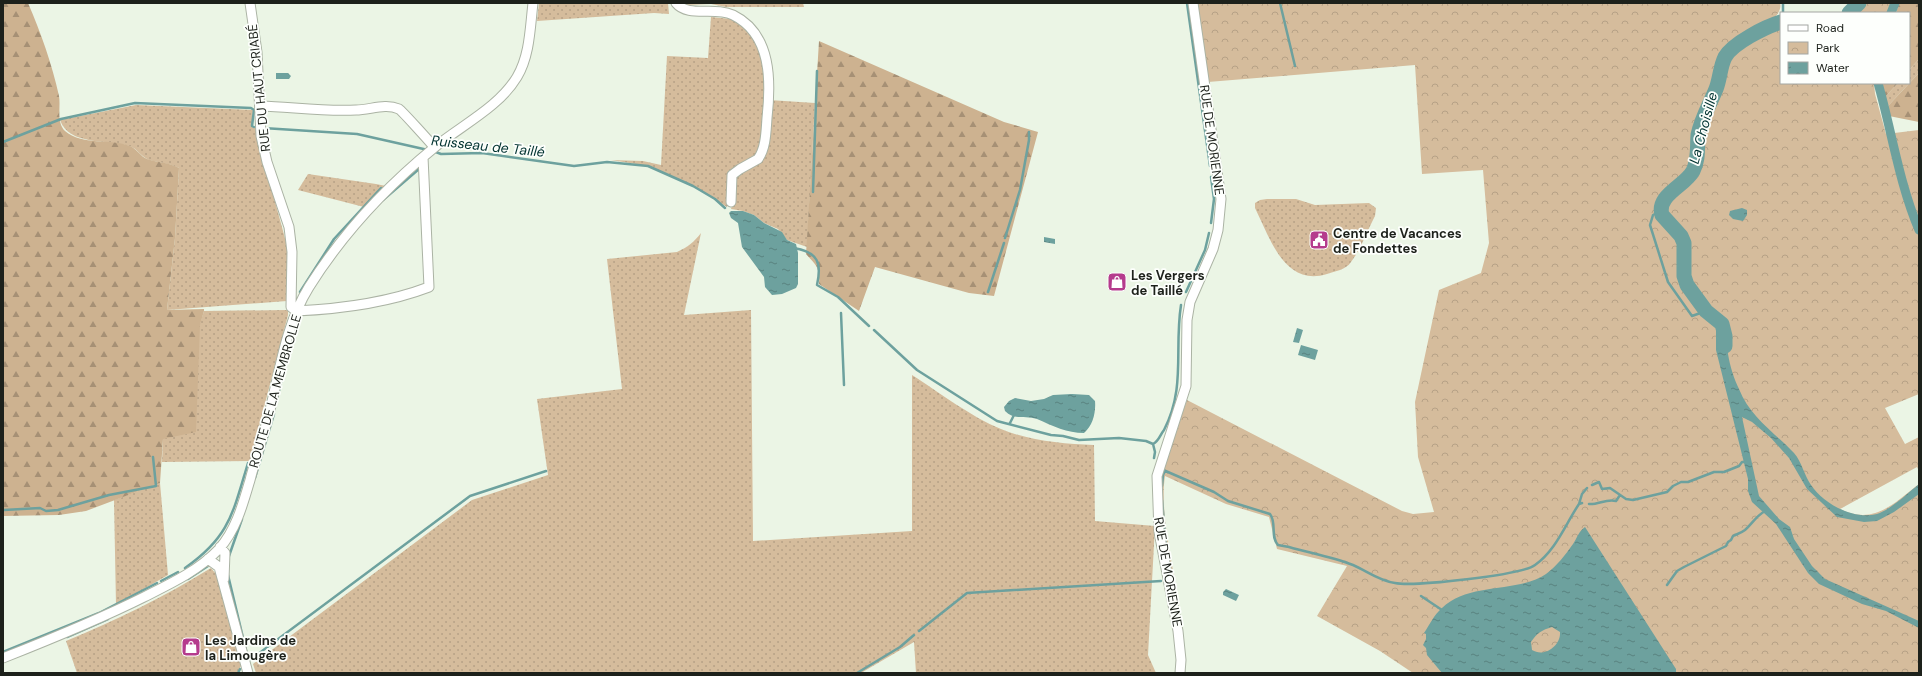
<svg xmlns="http://www.w3.org/2000/svg" width="1922" height="676" font-family="'DM Sans',sans-serif">
	<style>
		.grass { fill: url(#grass-dots) }
		.forest { fill: url(#forest-firs) }
		.park { fill: url(#park-crowns) }
		.water { fill: url(#water-ripples); fill-rule: evenodd }
		.lines { fill: none; stroke-linecap: round; stroke-linejoin: round }
		.stream { stroke: #6da19e; stroke-width: 2.5 }
		.canal { stroke: #6da19e; stroke-width: 9 }
		.river { stroke: #6da19e; stroke-width: 15 }
		.minor-casing { stroke: #abb3a4; stroke-width: 11 }
		.minor { stroke: #fff; stroke-width: 9 }
		.labels { text-anchor: middle; dominant-baseline: central; stroke-width: 3.5; stroke-linejoin: round; paint-order: stroke }
		.street-label { font-size: 13px; fill: #1d211b; stroke: #fdfffc }
		.poi-label { font-size: 13px; font-weight: bold; fill: #1d211b; stroke: #fdfffc; text-anchor: start }
		.water-label { font-size: 14px; font-style: italic; fill: #003230; stroke: #fdfffc }
	</style>
	<defs>
		<pattern id="grass-dots" width="8" height="8" patternUnits="userSpaceOnUse"><rect width="8" height="8" fill="#d5bc9c"/><path d="M2 2h.1M6 6h.1" fill="none" stroke="#b6a186" stroke-width="1.8" stroke-linecap="round"/></pattern>
		<pattern id="forest-firs" width="22" height="20" patternUnits="userSpaceOnUse"><rect width="22" height="20" fill="#cdb290"/><path d="M5 1l3.5 6h-7zM16 11l3.5 6h-7z" fill="#a69075"/></pattern>
		<pattern id="park-crowns" width="20" height="18" patternUnits="userSpaceOnUse"><rect width="20" height="18" fill="#d5bc9c"/><path d="M2 6a3 3 0 1 1 6 0M12 15a3 3 0 1 1 6 0" fill="none" stroke="#b6a186"/></pattern>
		<pattern id="water-ripples" width="26" height="14" patternUnits="userSpaceOnUse"><rect width="26" height="14" fill="#6da19e"/><path d="M2 4q2-2 4 0t4 0M15 11q2-2 4 0t4 0" fill="none" stroke="#598380"/></pattern>
	</defs>
	<rect width="100%" height="100%" fill="#ebf5e5"/>
	<!-- grass -->
	<path class="grass" d="M539,3H668L669,14L654,13L537,21Z
		M683,3H803L804,7H726L711,4L686,5Z
		M711,17L731,19L757,37L769,100L815,103L807,247L787,240L778,229L764,223L754,215L743,211L731,209L733,203L729,202L727,207L693,186L648,166L611,160L643,161L661,165L667,56L708,58Z
		M1919,59V73L1887,107L1885,97L1898,83H1909V70Z
		M136,105L253,110L252,126L255,128L286,242L289,259L287,301L167,310L175,238L179,168C169,163 160,163 149,160C141,157 137,148 129,146C107,139 69,146 60,120Z
		M308,174L376,184L386,186L364,207L298,190Z
		M1267,199H1296L1315,205L1369,203L1376,208L1375,216C1367,231 1361,249 1351,262C1346,270 1335,271 1327,274C1284,287 1270,238 1255,208V203L1260,200Z
		M701,233L684,315L751,310L753,541L912,531V375C939,392 971,417 1001,429C1030,441 1063,444 1094,445L1095,521L1155,526L1148,655L1156,673H916L914,642L861,673H256L253,664L472,500L548,475L537,399L622,389L607,259L677,252C688,247 694,242 701,233Z
		M286,310L288,311V315L250,461L162,462L163,438L204,311Z
		M160,483L168,575L116,605L114,500Z
		M211,568L220,579L242,664L237,673H77L66,641C117,620 164,597 211,568Z"/>
	<!-- forest -->
	<path class="forest" d="M3,3H28C41,33 52,64 59,96C61,107 56,122 65,131C82,146 111,138 130,146C137,149 140,156 147,159C158,163 169,162 179,168L175,238L167,310L204,309V311L200,325L196,432L163,439L160,483L86,511L59,515L3,516Z
		M1899,3H1919V59L1909,70V13H1896Z
		M819,41L1004,122L1038,132L994,296L969,293L875,267L859,311L819,284C820,268 817,266 806,254Z
		M1919,73V122L1889,116L1887,107Z
		M1882,83H1898L1885,97Z"/>
	<!-- park -->
	<path class="park" d="M1197,3H1780C1782,9 1777,15 1773,20L1781,24V83H1874L1875,94L1886,134L1919,130V394L1885,408L1905,444L1919,437V471L1917,467L1840,509C1874,526 1894,503 1919,484V673H1413L1380,651L1317,616L1347,566L1277,549L1269,517L1226,504L1165,476C1160,507 1170,551 1175,582H1173L1164,526L1162,470L1187,400L1402,511L1413,514L1434,512L1418,457L1415,402L1439,290L1481,273L1489,243L1483,170L1422,174L1415,65L1208,82Z
		M1862,3H1892L1889,13H1853Z"/>
	<!-- water -->
	<path class="water" d="M276,73H288L291,76L289,79H276Z
		M1742,208L1747,210V215L1743,221L1733,219L1729,215L1730,211Z
		M731,211H743L754,215L764,223L782,232L787,240L796,244L798,253V284L796,288L782,294L772,295L765,287L764,277L742,247L738,223L731,218L729,213Z
		M1044,237L1055,239V244L1044,242Z
		M1724,325C1729,335 1726,344 1728,354C1730,366 1734,379 1739,389C1750,417 1774,432 1794,453C1802,462 1804,475 1811,485C1824,504 1853,520 1877,514C1890,510 1908,493 1919,484V494L1894,512L1877,521L1864,522L1837,517L1807,489L1789,458L1771,438L1752,422L1742,417L1759,496L1779,519L1790,527L1794,539L1812,566L1825,579L1919,621V628L1886,611L1862,604L1819,584L1808,573L1776,524L1752,502L1748,491V479L1716,350V331Z
		M1297,328L1303,330L1299,343L1293,342Z
		M1301,345L1318,350L1315,360L1298,355Z
		M1072,394L1089,395L1095,401C1096,412 1093,426 1084,433C1067,433 1053,426 1037,419C1025,415 1015,421 1005,411L1004,407L1009,401L1015,398L1031,401L1044,399L1053,395Z
		M1585,527L1676,669V673H1442L1427,655L1426,648L1423,645L1426,639V634L1424,633C1430,624 1434,615 1442,608C1468,582 1519,593 1546,574C1556,567 1566,554 1573,544C1577,538 1579,531 1585,527ZM1552,627L1560,632C1561,645 1545,658 1532,650L1531,642C1537,633 1542,630 1552,627Z
		M1226,589L1239,595L1236,601L1223,595V592Z"/>
	<g class="lines">
		<!-- stream -->
		<path class="stream" d="M1187,3L1210,166
			M1280,3L1295,66
			M1783,3V13
			M263,128L357,134L428,150
			M3,142L61,119L135,103L251,108L254,110L252,126L254,127
			M433,151L441,154L482,153L574,166L607,162L648,166L693,186L715,199L725,208
			M813,192L817,71
			M383,200L419,169
			M1661,211L1653,215L1650,225L1668,282L1692,316L1706,311
			M1211,223L1214,199L1211,177
			M1005,238L1020,190L1029,140V132
			M794,248C818,252 822,263 817,285L838,297L869,326
			M300,292L334,239L381,188
			M988,292L1004,243
			M1186,292L1205,250L1209,233
			M841,313L844,385
			M874,330L917,370L997,421L1051,435L1063,436L1079,440L1119,438L1146,441L1153,444L1155,452L1154,458
			M277,399L291,340
			M1010,423L1014,415
			M1153,444C1159,441 1160,435 1164,430C1186,388 1174,349 1181,305
			M1161,469L1214,492L1228,501L1270,514C1277,523 1270,537 1278,545L1289,547C1310,553 1333,557 1353,565C1367,571 1379,581 1395,583C1413,587 1522,575 1535,565C1556,550 1565,525 1579,504L1582,503
			M255,478L274,414
			M1592,485L1599,482L1602,489L1610,488L1626,499L1633,500L1667,492L1673,486L1681,482H1688L1714,472H1724L1739,466L1742,462H1745
			M1162,486L1163,475L1165,471
			M1162,500L1166,548
			M1579,504L1582,494L1587,488
			M1589,504C1598,505 1607,498 1616,501L1620,495
			M4,510L40,508L46,511L58,510L109,495L156,486L153,457
			M229,556L242,519
			M185,568C230,537 233,512 248,463
			M228,575L250,667
			M188,579L208,566
			M161,581L178,572
			M1667,585L1677,571L1684,567L1726,546L1728,542L1731,540L1733,536C1737,534 1741,533 1745,530C1753,523 1755,517 1765,511
			M1421,596L1442,610
			M919,631L967,593L1161,581
			M67,637L108,619
			M3,652L99,613L157,583
			M250,660L470,496L546,471
			M238,673L240,669
			M857,673L900,647L914,635"/>
		<!-- canal -->
		<path class="canal" d="M1891,13L1895,3
			M1878,83C1892,132 1899,183 1919,230"/>
		<!-- river -->
		<path class="river" d="M1849,13L1859,3
			M1725,346V336L1722,324L1706,311L1687,285L1684,276V243L1681,236L1662,215C1656,195 1685,186 1693,171C1699,159 1697,147 1698,135C1701,119 1710,104 1716,89C1720,79 1720,67 1725,57C1733,43 1765,27 1781,22"/>
		<!-- minor casing -->
		<g class="minor-casing">
			<path id="minor" d="M250,3L257,52L261,136L267,162L289,227L292,252L291,307L296,311C340,309 387,303 429,287L423,157
				M676,3C688,18 715,6 733,15C772,34 771,82 767,118C766,131 766,148 758,159L740,169L732,175L731,202
				M261,106C291,107 327,112 356,110C370,110 385,103 399,109C402,111 431,143 434,147
				M220,547L225,553L224,579
				M208,559L219,567L248,673
				M3,658C51,639 98,620 144,597C170,584 198,571 219,549C236,530 243,504 250,480C256,457 264,434 270,410C280,369 286,324 309,287C343,233 386,187 435,147C462,125 499,107 517,77C530,55 530,28 533,3
				M1180,673L1181,660L1178,631L1159,532L1157,476L1186,386L1187,320L1190,302L1213,249L1218,230L1221,199L1193,3"/>
		</g>
		<!-- minor -->
		<use href="#minor" class="minor"/>
	</g>
	<!-- icons -->
	<defs>
		<g id="civic-square" transform="scale(1)"><rect x="-9" y="-9" width="18" height="18" rx="4" fill="#b53b8d" stroke="#fdfffc"/><path d="M-.6-6.5H3V-4.5H.6V-3L4-1V1h2V6H-6V1h2V-1L-.6-3ZM-1.2 2.5V6h2.4V2.5Z" fill="#fff"/></g>
		<g id="shop-square" transform="scale(1)"><rect x="-9" y="-9" width="18" height="18" rx="4" fill="#b53b8d" stroke="#fdfffc"/><path d="M-5-2.5h2.3a2.7 3.5 0 0 1 5.4 0H5L5.5 6h-11ZM-1.5-2.5h3a1.5 2.3 0 0 0-3 0Z" fill="#fff"/></g>
	</defs>
	<g fill-rule="evenodd">
		<use href="#civic-square" x="1319" y="240"/>
		<use href="#shop-square" x="1117" y="282"/>
		<use href="#shop-square" x="191" y="647"/>
	</g>
	<g class="labels">
		<!-- street labels -->
		<g class="street-label">
			<text transform="translate(259 88) rotate(-96)">RUE DU HAUT CRIABÉ</text>
			<text transform="translate(1212 140) rotate(82)">RUE DE MORIENNE</text>
			<text transform="translate(275 391) rotate(-74)">ROUTE DE LA MEMBROLLE</text>
			<text transform="translate(1168 572) rotate(80)">RUE DE MORIENNE</text>
		</g>
		<!-- poi labels -->
		<g class="poi-label">
			<text x="1333" y="233">Centre de Vacances<tspan x="1333" dy="15">de Fondettes</tspan></text>
			<text x="1131" y="275">Les Vergers<tspan x="1131" dy="15">de Taillé</tspan></text>
			<text x="205" y="640">Les Jardins de<tspan x="205" dy="15">la Limougère</tspan></text>
		</g>
		<!-- water labels -->
		<g class="water-label">
			<text transform="translate(1703 128) rotate(-75)">La Choisille</text>
			<text transform="translate(488 146) rotate(6)">Ruisseau de Taillé</text>
		</g>
	</g>
	<!-- border -->
	<rect width="1922" height="676" fill="none" stroke="#1d211b" stroke-width="8"/>
	<!-- legend -->
	<rect x="1780" y="12" width="130" height="72" fill="#fdfffc" stroke="#a3a6a2"/>
	<rect x="1788" y="25" width="20" height="6" fill="#ffffff" stroke="#a3a6a2"/>
	<text x="1816" y="32" font-size="12" fill="#1d211b">Road</text>
	<rect x="1788" y="42" width="20" height="12" fill="url(#park-crowns)" stroke="#a3a6a2"/>
	<text x="1816" y="52" font-size="12" fill="#1d211b">Park</text>
	<rect x="1788" y="62" width="20" height="12" fill="url(#water-ripples)" stroke="#a3a6a2"/>
	<text x="1816" y="72" font-size="12" fill="#1d211b">Water</text>
</svg>
